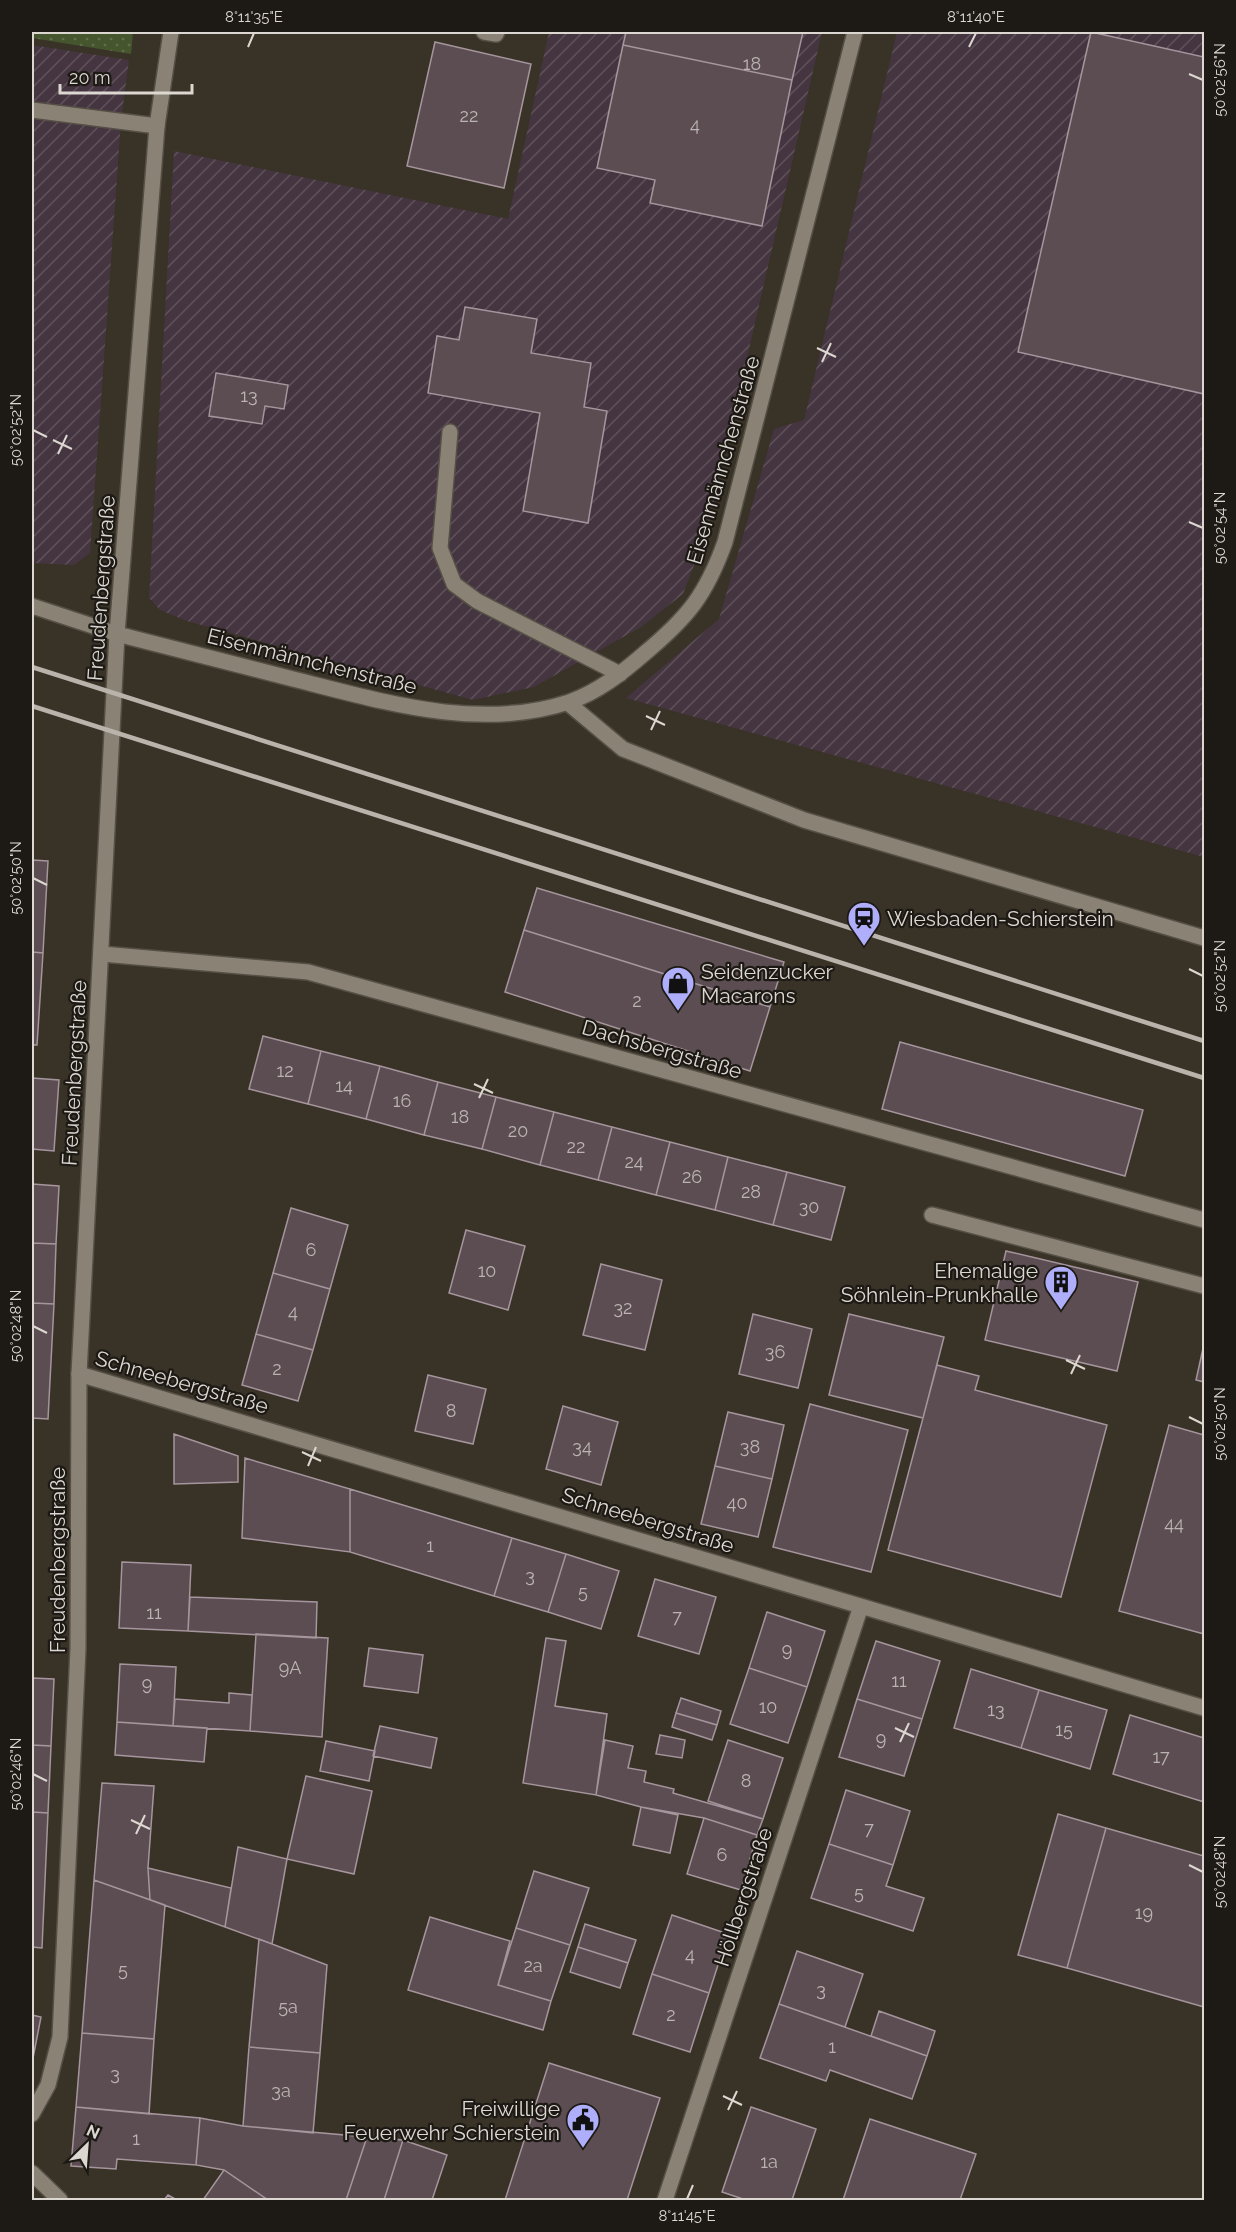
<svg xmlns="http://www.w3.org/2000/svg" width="1236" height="2232" font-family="Raleway,sans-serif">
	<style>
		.industrial { fill: url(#industrial-furrows) }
		.grass { fill: url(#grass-dots) }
		.building { fill: #5c4d53; stroke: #a5959c; stroke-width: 1.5 }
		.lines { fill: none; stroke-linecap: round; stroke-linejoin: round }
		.lane-casing { stroke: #554f45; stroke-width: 18 }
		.street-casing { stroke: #554f45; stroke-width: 18 }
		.secondary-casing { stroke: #554f45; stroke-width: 18 }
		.lane { stroke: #8a8275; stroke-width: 15 }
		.street { stroke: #8a8275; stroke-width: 15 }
		.secondary { stroke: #8a8275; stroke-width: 15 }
		.rail { stroke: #b9b3ac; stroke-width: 4.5 }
		.ticks { fill: none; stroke: #dcd7d1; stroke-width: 2 }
		.labels { text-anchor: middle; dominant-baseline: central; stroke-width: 4.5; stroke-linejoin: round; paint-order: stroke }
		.number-label { font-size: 18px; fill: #bcb4b2 }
		.street-label { font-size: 21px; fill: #dcd7d1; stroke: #1d1a15 }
		.poi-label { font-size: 21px; fill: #dcd7d1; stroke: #1d1a15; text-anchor: start }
		.neatline { fill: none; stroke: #dcd7d1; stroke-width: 2 }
		.ticks-label { font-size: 15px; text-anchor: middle; fill: #dcd7d1 }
	</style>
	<defs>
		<pattern id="industrial-furrows" width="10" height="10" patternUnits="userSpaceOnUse" patternTransform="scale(1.5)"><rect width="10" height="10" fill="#453540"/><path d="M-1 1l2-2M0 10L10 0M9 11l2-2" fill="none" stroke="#5f525b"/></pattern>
		<pattern id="grass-dots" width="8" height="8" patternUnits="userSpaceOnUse" patternTransform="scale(1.5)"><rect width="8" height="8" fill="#45562e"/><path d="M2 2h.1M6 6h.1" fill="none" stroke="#5f6e4b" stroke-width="1.8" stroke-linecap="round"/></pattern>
	</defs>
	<rect width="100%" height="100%" fill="#393227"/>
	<!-- industrial -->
	<path class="industrial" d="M549,32H822L707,531L683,594L641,627L534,687L473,700L187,621L160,610L149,598L174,151L508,219Z
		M897,32H1204V857L626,698L719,619L774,429L804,420Z
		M32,45L129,60L121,121L90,553L74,565L32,563Z"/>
	<!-- grass -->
	<path class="grass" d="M32,32H133L131,54L32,38Z"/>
	<!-- building -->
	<path class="building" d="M626,32H803L792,80L623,45Z
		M1091,32L1204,57V394L1018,352Z
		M435,42L531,64L504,188L407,166Z
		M623,45L792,80L762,226L650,203L655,180L597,168Z
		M465,307L537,319L531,353L591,363L584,407L607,411L588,523L523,511L540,413L428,393L437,336L459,340Z
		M216,373L288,385L284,409L265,406L262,424L209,416Z
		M32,860L48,861L43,953L32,952Z
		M537,888L784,962L770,1007L524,930Z
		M524,930L770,1007L750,1071L505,992Z
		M32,952L43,953L37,1045H32Z
		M263,1036L321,1051L308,1104L249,1089Z
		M900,1042L1143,1110L1125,1176L882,1109Z
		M321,1051L380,1066L366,1119L308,1104Z
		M380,1066L438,1082L424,1135L366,1119Z
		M32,1078L59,1080L54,1151L32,1149Z
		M438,1082L496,1097L482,1149L424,1135Z
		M496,1097L554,1112L540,1165L482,1149Z
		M554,1112L612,1127L598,1180L540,1165Z
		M612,1127L670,1142L656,1195L598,1180Z
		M670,1142L728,1157L715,1210L656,1195Z
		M728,1157L787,1172L773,1225L715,1210Z
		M787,1172L845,1187L831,1240L773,1225Z
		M32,1184L59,1186L56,1244L32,1243Z
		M291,1208L348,1225L330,1289L273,1273Z
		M466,1230L525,1246L508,1310L449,1293Z
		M32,1243L56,1244L54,1304L32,1303Z
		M1006,1251L1138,1282L1117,1371L985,1340Z
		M601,1264L662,1280L645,1350L583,1335Z
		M273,1273L330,1289L313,1350L256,1334Z
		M32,1303L54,1304L48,1419L32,1418Z
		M753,1314L812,1329L798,1388L739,1374Z
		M849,1314L944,1337L923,1418L829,1395Z
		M256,1334L313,1350L298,1401L242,1385Z
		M1204,1344V1382L1196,1380Z
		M937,1365L979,1376L975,1390L1107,1425L1061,1597L888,1550Z
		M428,1375L486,1389L473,1444L415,1431Z
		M810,1404L908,1430L871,1572L773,1547Z
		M563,1406L618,1422L601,1485L546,1469Z
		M728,1412L784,1425L772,1479L715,1466Z
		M1169,1425L1204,1435V1634L1119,1611Z
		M174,1434L238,1456V1482L174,1484Z
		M245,1458L350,1489V1552L242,1538Z
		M715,1466L772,1479L758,1537L701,1524Z
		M350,1489L512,1538L494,1596L350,1552Z
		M512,1538L566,1554L548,1612L494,1596Z
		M566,1554L619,1571L601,1629L548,1612Z
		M122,1562L191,1565L188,1631L119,1628Z
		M655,1579L716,1597L699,1654L638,1636Z
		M190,1597L317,1602L316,1638L188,1631Z
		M767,1612L825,1631L807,1687L749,1668Z
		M256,1634L328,1638L322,1737L250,1731Z
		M546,1638L566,1641L555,1706L607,1714L596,1795L523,1783Z
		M876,1641L940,1661L922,1719L857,1699Z
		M369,1648L423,1655L418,1693L364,1686Z
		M120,1664L176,1667L173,1726L117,1722Z
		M749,1668L807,1687L788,1743L730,1724Z
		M971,1669L1039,1690L1021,1748L954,1728Z
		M32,1678L54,1679L51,1746L32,1745Z
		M1039,1690L1107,1710L1090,1769L1021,1748Z
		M229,1693L252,1695L250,1731L173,1726L175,1699L229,1703Z
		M681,1698L721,1711L717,1725L676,1713Z
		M857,1699L922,1719L904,1776L839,1757Z
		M676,1713L717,1725L712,1740L672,1727Z
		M1130,1715L1204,1738V1802L1113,1774Z
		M117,1722L207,1728L204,1762L115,1755Z
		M380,1726L437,1738L431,1768L373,1756Z
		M660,1735L685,1740L682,1758L656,1754Z
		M605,1740L633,1746L628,1768L646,1771L644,1782L674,1789L673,1793L763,1819L757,1835L704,1818L641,1807L596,1795Z
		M728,1740L783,1758L763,1819L708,1801Z
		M326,1741L375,1751L369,1781L320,1771Z
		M32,1745L51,1746L48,1813L32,1812Z
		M306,1776L372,1791L354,1874L287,1859Z
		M102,1783L154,1786L148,1868L150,1900L94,1880Z
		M846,1790L910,1811L893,1865L829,1844Z
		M641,1807L678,1815L670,1853L633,1845Z
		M32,1812L48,1813L42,1948L32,1947Z
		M1058,1814L1106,1828L1067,1968L1018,1955Z
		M704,1818L757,1835L741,1890L687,1874Z
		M1106,1828L1204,1856V2007L1067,1968Z
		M829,1844L893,1865L886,1886L924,1898L913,1931L811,1898Z
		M238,1847L287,1859L272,1944L225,1927Z
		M148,1868L231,1888L225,1927L150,1900Z
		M534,1871L589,1888L570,1945L516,1928Z
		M94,1880L165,1905L154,2039L82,2033Z
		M672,1915L728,1934L709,1993L652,1974Z
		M430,1917L510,1941L498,1985L551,2001L543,2030L408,1990Z
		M585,1924L636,1940L628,1963L578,1947Z
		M516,1928L570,1945L551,2001L498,1985Z
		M259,1939L327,1965L320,2053L249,2047Z
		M578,1947L628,1963L620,1988L570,1972Z
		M797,1951L863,1974L845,2027L779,2004Z
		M652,1974L709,1993L690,2052L633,2034Z
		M779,2004L927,2056L912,2099L830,2070L826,2081L760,2058Z
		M879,2011L935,2031L927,2056L871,2036Z
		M32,2015L41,2017L32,2063Z
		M82,2033L154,2039L149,2114L76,2107Z
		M249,2047L320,2053L313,2133L243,2126Z
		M549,2063L660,2098L627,2200H505Z
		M76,2107L200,2118L196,2165L117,2159L116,2169L71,2166Z
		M751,2107L816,2129L792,2200H746L722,2192Z
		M200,2118L243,2126L367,2137L346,2200H268L224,2170L196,2165Z
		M870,2119L976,2154L960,2200H843Z
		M367,2137L403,2140L384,2200H346Z
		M403,2140L447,2155L432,2200H384Z
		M224,2170L268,2200H203Z
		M168,2195L177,2200H164Z"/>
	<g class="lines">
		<!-- lane casing -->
		<g class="lane-casing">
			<path id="lane" d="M484,32L496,34L497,32
				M32,110L157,126
				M450,432L440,548L454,584L477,601L620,674
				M32,606L117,634
				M568,703L623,749L804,820L1204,938
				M932,1215L1204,1286"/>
		</g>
		<!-- street casing -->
		<g class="street-casing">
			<path id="street" d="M117,634C175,649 234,664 293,679C381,701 478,732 569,702C598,692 622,673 645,653C688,617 706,595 725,542L855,32
				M102,954L308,972L1204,1220
				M79,1374L1204,1708
				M665,2200L861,1606"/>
		</g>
		<!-- secondary casing -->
		<g class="secondary-casing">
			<path id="secondary" d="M32,2114L48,2085L60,2037L78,1649L79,1374L117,634L157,126L171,32
				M32,2173L60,2200"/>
		</g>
		<!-- lane -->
		<use href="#lane" class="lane"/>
		<!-- street -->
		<use href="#street" class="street"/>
		<!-- secondary -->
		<use href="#secondary" class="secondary"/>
		<!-- rail -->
		<path class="rail" d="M32,667L1204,1041
			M32,706L1204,1078"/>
	</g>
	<!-- ticks -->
	<path class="ticks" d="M248,47L254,33M969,47L976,33M1189,74L1203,80M817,348L836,357M822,362L831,343M33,430L47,437M53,440L72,449M58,454L67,435M1189,522L1203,528M646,716L665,725M651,730L660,711M33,878L47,885M1189,969L1203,976M474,1084L493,1093M479,1098L488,1079M33,1326L47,1333M1066,1360L1085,1369M1071,1374L1080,1355M1189,1417L1203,1424M302,1452L321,1461M308,1466L316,1447M895,1728L914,1737M900,1742L909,1723M33,1774L47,1781M131,1820L150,1829M136,1834L145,1815M1189,1865L1203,1872M723,2096L742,2105M728,2110L737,2091M687,2199L693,2185"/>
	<!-- icons -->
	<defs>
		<g id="station-pin" transform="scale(1.725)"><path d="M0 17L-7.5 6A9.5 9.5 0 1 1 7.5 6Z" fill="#aeaefa" stroke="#1d1a15"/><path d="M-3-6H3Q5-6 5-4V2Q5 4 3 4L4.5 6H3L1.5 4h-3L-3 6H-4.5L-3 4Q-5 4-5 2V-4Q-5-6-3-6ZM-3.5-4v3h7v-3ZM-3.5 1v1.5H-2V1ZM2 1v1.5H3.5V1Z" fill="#111"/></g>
		<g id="shop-pin" transform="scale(1.725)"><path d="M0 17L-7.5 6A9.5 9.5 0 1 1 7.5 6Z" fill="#aeaefa" stroke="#1d1a15"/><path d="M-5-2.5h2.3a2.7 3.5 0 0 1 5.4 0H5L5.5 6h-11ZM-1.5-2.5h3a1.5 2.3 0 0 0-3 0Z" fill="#111"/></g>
		<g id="building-pin" transform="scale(1.725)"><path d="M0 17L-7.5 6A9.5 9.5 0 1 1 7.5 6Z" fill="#aeaefa" stroke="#1d1a15"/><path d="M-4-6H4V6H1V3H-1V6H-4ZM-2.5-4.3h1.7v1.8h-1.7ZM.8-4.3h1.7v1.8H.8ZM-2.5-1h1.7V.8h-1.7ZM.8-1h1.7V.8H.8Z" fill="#111"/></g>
		<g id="civic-pin" transform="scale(1.725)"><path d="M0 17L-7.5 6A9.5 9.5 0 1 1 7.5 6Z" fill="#aeaefa" stroke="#1d1a15"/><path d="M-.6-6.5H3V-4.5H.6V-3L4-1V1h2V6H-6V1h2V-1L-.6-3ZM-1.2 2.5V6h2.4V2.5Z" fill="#111"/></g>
	</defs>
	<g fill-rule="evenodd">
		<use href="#station-pin" x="864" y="918"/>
		<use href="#shop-pin" x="678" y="983"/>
		<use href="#building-pin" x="1061" y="1282"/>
		<use href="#civic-pin" x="583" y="2120"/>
	</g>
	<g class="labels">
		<!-- number labels -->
		<g class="number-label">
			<text x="752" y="63">18</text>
			<text x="469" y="115">22</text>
			<text x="695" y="124">4</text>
			<text x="249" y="395">13</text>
			<text x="637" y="1000">2</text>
			<text x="285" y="1070">12</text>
			<text x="344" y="1085">14</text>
			<text x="402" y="1100">16</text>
			<text x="460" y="1116">18</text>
			<text x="518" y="1130">20</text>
			<text x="576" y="1146">22</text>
			<text x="634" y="1161">24</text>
			<text x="692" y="1176">26</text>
			<text x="751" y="1191">28</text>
			<text x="809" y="1206">30</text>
			<text x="311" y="1249">6</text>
			<text x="487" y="1270">10</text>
			<text x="623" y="1307">32</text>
			<text x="293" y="1311">4</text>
			<text x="775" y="1351">36</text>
			<text x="277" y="1368">2</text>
			<text x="451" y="1410">8</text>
			<text x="582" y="1446">34</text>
			<text x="750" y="1446">38</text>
			<text x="737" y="1502">40</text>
			<text x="1174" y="1523">44</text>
			<text x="430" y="1545">1</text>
			<text x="530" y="1575">3</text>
			<text x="583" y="1591">5</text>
			<text x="154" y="1612">11</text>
			<text x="677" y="1616">7</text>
			<text x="787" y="1649">9</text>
			<text x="290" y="1667">9A</text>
			<text x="899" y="1680">11</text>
			<text x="147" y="1683">9</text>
			<text x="768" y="1706">10</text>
			<text x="996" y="1709">13</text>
			<text x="1064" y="1729">15</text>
			<text x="881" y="1738">9</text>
			<text x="1161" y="1756">17</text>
			<text x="746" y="1780">8</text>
			<text x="869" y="1828">7</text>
			<text x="722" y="1854">6</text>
			<text x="859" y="1892">5</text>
			<text x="1144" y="1912">19</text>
			<text x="690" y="1954">4</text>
			<text x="533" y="1965">2a</text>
			<text x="123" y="1969">5</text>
			<text x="821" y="1989">3</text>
			<text x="288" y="2006">5a</text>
			<text x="671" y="2014">2</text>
			<text x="832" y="2046">1</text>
			<text x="115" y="2073">3</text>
			<text x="281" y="2090">3a</text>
			<text x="136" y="2138">1</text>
			<text x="769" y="2161">1a</text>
		</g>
		<!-- street labels -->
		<g class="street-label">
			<text transform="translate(723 460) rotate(-74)">Eisenmännchenstraße</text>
			<text transform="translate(101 588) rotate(-86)">Freudenbergstraße</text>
			<text transform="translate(312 661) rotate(14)">Eisenmännchenstraße</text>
			<text transform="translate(662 1049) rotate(16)">Dachsbergstraße</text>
			<text transform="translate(74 1073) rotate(-87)">Freudenbergstraße</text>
			<text transform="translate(182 1382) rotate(16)">Schneebergstraße</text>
			<text transform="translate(648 1520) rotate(17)">Schneebergstraße</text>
			<text transform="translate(57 1560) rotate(-90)">Freudenbergstraße</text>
			<text transform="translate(743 1897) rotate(-72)">Höllbergstraße</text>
		</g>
		<!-- poi labels -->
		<g class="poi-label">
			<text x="887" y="918">Wiesbaden-Schierstein</text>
			<text x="701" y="971">Seidenzucker<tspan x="701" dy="24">Macarons</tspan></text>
			<text x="1038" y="1270" text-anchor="end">Ehemalige<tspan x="1038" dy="24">Söhnlein-Prunkhalle</tspan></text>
			<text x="560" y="2108" text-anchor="end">Freiwillige<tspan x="560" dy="24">Feuerwehr Schierstein</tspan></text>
		</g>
	</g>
	<!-- border -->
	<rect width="1236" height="2232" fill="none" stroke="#1d1a15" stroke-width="66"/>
	<!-- north arrow -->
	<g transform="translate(87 2145) rotate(25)" stroke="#1d1a15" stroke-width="4.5" paint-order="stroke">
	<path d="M0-4.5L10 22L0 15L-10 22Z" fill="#dcd7d1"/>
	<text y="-9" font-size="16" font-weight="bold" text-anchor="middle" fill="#dcd7d1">N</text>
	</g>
	<!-- scale -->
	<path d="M60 84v9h132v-9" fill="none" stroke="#dcd7d1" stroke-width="3"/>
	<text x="69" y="84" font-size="18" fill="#dcd7d1" stroke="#1d1a15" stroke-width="4.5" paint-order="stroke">20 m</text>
	<rect x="33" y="33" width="1170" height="2166" class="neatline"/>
	<g class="ticks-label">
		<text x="254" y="22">8°11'35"E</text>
		<text x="976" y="22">8°11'40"E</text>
		<text transform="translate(1220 80) rotate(-90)" y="5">50°02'56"N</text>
		<text transform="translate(16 430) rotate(-90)" y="5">50°02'52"N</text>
		<text transform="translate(1220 528) rotate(-90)" y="5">50°02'54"N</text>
		<text transform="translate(16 878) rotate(-90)" y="5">50°02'50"N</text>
		<text transform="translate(1220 976) rotate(-90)" y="5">50°02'52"N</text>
		<text transform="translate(16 1326) rotate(-90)" y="5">50°02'48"N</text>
		<text transform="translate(1220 1424) rotate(-90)" y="5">50°02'50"N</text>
		<text transform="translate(16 1774) rotate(-90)" y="5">50°02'46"N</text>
		<text transform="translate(1220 1872) rotate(-90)" y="5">50°02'48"N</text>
		<text x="687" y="2221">8°11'45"E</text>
	</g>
</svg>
